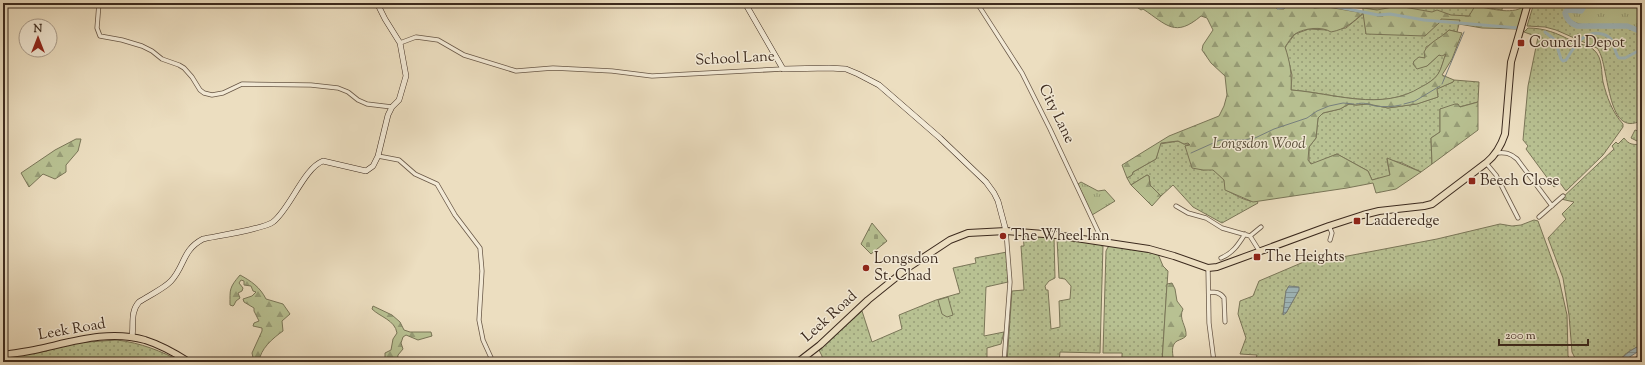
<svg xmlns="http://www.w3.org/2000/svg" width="1645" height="365" font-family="'Sorts Mill Goudy',serif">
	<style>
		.grass { fill: url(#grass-dots); stroke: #7a7658; fill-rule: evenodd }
		.forest { fill: url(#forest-firs); stroke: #7a7658 }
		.cemetery { fill: url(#cemetery-stones); stroke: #7a7658 }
		.park { fill: url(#park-tufts); stroke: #7a7658 }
		.pitch { fill: #b8c192; stroke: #7a7658 }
		.water { fill: url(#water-rules); stroke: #77807e }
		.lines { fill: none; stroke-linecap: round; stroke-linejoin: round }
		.stream { stroke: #77807e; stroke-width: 1 }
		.canal { stroke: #9fb9be; stroke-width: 3 }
		.river { stroke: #9fb9be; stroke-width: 5.5 }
		.street-casing { stroke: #685746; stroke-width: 5 }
		.secondary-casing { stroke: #3c2a1e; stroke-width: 6 }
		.highway-casing { stroke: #3c2a1e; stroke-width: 8 }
		.street { stroke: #f3ead6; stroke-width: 3.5 }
		.secondary { stroke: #f3ead6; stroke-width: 5 }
		.highway { stroke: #ecdec0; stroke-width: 6 }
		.poi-dot { fill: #8f2418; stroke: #f3ead6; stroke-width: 1.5 }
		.labels { text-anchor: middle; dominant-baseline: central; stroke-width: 3; stroke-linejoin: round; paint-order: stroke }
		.poi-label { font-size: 15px; fill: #3c2a1e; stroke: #f3ead6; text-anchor: start }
		.street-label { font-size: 15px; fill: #3c2a1e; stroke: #f3ead6 }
		.park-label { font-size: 15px; font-style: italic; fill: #5b503b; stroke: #f3ead6 }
	</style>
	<defs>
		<pattern id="grass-dots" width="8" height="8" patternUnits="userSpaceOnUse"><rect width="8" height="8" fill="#b8c192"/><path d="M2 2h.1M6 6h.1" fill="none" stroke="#979d77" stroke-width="1.8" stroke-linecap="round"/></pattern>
		<pattern id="forest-firs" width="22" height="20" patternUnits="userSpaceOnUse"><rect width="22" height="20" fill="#b8c192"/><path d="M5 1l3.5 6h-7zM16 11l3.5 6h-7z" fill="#979d77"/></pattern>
		<pattern id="cemetery-stones" width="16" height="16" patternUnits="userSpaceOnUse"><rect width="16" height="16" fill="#b8c192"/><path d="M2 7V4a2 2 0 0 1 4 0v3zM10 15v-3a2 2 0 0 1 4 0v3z" fill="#979d77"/></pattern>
		<pattern id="park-tufts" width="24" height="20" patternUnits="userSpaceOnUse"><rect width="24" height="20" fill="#b8c192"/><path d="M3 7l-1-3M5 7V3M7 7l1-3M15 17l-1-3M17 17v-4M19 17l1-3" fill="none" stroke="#979d77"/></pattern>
		<pattern id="water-rules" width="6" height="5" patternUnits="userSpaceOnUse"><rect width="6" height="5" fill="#9fb9be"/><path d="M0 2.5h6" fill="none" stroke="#83979a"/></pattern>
	</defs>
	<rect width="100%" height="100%" fill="#ecdec0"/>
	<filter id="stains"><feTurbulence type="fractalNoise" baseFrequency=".005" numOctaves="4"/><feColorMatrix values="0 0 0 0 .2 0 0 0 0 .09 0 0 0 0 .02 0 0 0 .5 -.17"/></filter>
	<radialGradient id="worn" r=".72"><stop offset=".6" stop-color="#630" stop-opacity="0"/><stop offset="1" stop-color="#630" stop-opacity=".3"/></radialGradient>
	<!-- grass -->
	<path class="grass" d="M1274,3H1288L1284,9H1276Z
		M1307,3H1503L1502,10L1475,6L1468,20H1460L1457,32L1449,30C1442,37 1435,42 1426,47V58H1423L1427,66L1439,55L1446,53C1444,59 1442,67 1439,73C1436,79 1428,83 1422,87C1382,112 1334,93 1291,90L1292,75L1285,47L1295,34L1309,29L1327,30L1346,28L1364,13L1366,34L1377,10C1356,7 1335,6 1314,8Z
		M1534,3H1642V28L1637,35L1642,37V120C1605,141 1610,62 1597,48L1556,30L1545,27L1527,26Z
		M1528,28C1544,28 1557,33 1572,41C1578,44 1589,45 1594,50C1603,58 1601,72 1603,82C1607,97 1612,112 1623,124V127L1603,155L1566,191L1560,183L1554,187L1526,149L1528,146L1523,140L1528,86L1538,37L1524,32Z
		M1454,80L1479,82L1478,102L1459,107L1440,109V132L1431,138L1432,164L1421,172L1402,163L1387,159L1390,176L1372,180L1368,171L1337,154L1313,164L1309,162V147L1316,138L1318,118L1323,113L1340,109L1349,104L1356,105L1368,104L1388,108L1416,104L1438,97L1436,89L1453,82Z
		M1635,130L1638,131L1642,135V141H1637L1631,138Z
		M1624,138C1629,145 1634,145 1642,144V344C1634,350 1624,352 1619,362L1623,361L1621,362H1577L1572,352L1569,315L1563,278L1548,238L1566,219L1562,214L1574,202L1561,199L1614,149L1612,146L1616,142L1618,144Z
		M1178,141L1184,144H1191L1185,146L1203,170L1213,169L1224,180L1226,190C1234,194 1247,203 1257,201L1258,203L1222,223L1193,207L1173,185L1161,196L1150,185L1149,176L1147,175L1131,185L1127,178L1132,175L1133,172L1156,159L1160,144Z
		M1534,220L1538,221L1559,279L1567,315L1568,356L1573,362H1255L1257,355L1240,354L1246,338L1238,314L1240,301L1253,296L1259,281L1306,261L1316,262L1437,239L1500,224L1512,226L1521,225ZM1289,286L1299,290L1286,313L1283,314L1286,291Z
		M1023,234L1054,237L1055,278L1049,281L1045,286L1046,290H1048L1051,329L1060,327L1059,301L1070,299L1071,286L1065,279L1059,278L1057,238L1103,245L1100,353L1060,352L1059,362H1007L1012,291L1024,290L1021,246H1024Z
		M1111,246L1158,254L1163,266L1168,271L1162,362H1122V353H1103L1106,251L1108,247Z
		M1007,252L1008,282L986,287L984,336L1004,332L1001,344L987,348V362H823L822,356L819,350L862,311L872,342L902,329L899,315L936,300L960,293L953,268L976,263L975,258Z
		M117,340C141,343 161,351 182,362H3V358L47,351L49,349L74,343Z
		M1642,353V362H1628Z"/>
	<!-- forest -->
	<path class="forest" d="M1131,3H1274L1277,9H1284L1288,3H1307L1314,8L1328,7L1363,13V8L1377,10L1398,6L1432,12L1437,10L1451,15L1469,16L1475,6C1489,8 1511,15 1523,7L1518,29L1482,28L1459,24L1460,20L1441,19L1440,22L1425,36L1366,34L1363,13C1352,23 1346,29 1331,32C1322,26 1304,28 1295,34C1291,37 1288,43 1285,47C1290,62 1292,74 1291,90C1333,93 1382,112 1421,87C1427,84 1434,80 1438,74C1442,68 1443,60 1446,54L1442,56L1439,55L1427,66L1417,69L1413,64L1414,61L1419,57L1425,58L1424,52C1429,42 1441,38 1449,30L1462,33L1452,59L1442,75L1454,80L1453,82L1437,89L1438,97L1417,104L1388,108L1368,104L1356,105L1349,104L1340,109L1323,113L1318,118L1316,138L1309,147L1308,160L1311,164L1337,154L1368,171L1372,180L1390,175L1387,158L1421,172L1396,189L1376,193L1373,183L1347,188L1253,202L1225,190L1224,180L1213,170H1203L1192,168L1185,146L1190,145L1188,143L1184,144L1178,141L1161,143L1156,159L1133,172L1132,175L1127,178L1122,165L1169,136L1219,116L1224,106L1227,95L1225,76L1211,63L1202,50L1203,45L1213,30L1207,18L1201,16C1175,38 1167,25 1143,9L1141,10Z
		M1478,102V130L1432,164L1431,138L1440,132V109L1455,104H1458L1460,107Z
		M76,139H81L78,151L66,165V172L55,179L43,174L29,187L21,173L55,150Z
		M1147,175L1149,176L1150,185L1161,196L1152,206L1131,185Z
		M240,275C251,281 260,287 266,299L283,304L290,314L282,321L283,331C273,338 260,349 259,362H254L252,353L262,331V328L253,326L254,323L259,321L254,311V308L244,302L243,299L252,296L256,292L253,291L251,286L244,285V281L241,280L239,283L243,288L242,291L238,293L240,298L236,301L234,305L233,306L230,305C230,289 229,288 240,275Z
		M1172,283L1175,289L1177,301L1183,309C1178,319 1187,326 1186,336C1183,339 1181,339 1177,341C1170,345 1173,356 1174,362H1162L1167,284Z
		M373,306L392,315L400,322L404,330L410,332H431L432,336L418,340L406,335L403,337L401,343L403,349L398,355L397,362H385V353L391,350L393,339L397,333C395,320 380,317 372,309Z"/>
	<!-- cemetery -->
	<path class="cemetery" d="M872,223L887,241L871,254L861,244Z"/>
	<!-- park -->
	<path class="park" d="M1584,3H1642V31C1637,29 1632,26 1627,25C1612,22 1572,33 1566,13L1568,12C1575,13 1580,14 1585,8Z
		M1081,182L1098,191L1105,190L1115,201L1092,215L1078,184Z"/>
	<!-- pitch -->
	<path class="pitch" d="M948,297L953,315L947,317L942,314L938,300Z"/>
	<!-- water -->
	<path class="water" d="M1289,286L1299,287V290L1286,313L1283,315L1286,291Z
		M1642,344V349L1628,358L1619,362L1618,361L1630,351Z"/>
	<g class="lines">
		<!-- stream -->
		<path class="stream" d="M1442,84L1464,32
			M1356,104C1364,102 1368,104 1375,106C1384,107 1393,107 1401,105
			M1404,104L1415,101L1440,86
			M1191,153L1220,140H1243L1255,138L1274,129L1307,118L1317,111L1329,106L1343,103L1354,104"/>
		<!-- canal -->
		<path class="canal" d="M1275,3L1278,8L1284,7L1286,3
			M1309,3L1316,6L1328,5L1378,15L1390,14L1424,20L1518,28
			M1545,32L1555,40L1561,59L1563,61L1566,60C1574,47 1584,29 1602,34C1606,35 1610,37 1612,41C1615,46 1615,54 1619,58H1625L1640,50"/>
		<!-- river -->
		<path class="river" d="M1582,3L1583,8L1581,11L1567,10L1565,13C1567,20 1570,23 1577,26H1627L1642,32"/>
		<!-- street casing -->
		<g class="street-casing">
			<path id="street" d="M99,3L97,28L100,36L122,40L142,46L152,51L162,59L179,65L184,68L192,77L200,90L204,93L212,95L223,93L242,84L311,85L338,88L348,92L358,100L367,104L392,107
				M977,3L1022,73L1050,129L1103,242
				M400,43L416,37L438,40L464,55L516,71L553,68L612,71L652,76L783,69
				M1497,153C1505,152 1510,153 1517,159L1552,206
				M378,156L399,160L415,174L437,184L455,215L480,248L482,271L479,320L483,340L493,362
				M1486,163L1496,175L1518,218
				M1176,206L1188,213L1206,218L1222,228L1250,236L1260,252
				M1539,217L1563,196
				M1329,226L1332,233L1330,240
				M1250,236L1261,227
				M1221,258C1233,253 1238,245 1245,234
				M1208,268L1209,323L1214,362
				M1209,292C1215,292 1220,292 1224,298L1225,322
				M1004,362L1010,282L1006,231"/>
		</g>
		<!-- secondary casing -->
		<g class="secondary-casing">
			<path id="secondary" d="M745,3L783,69L829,68L846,69L858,74L879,85L940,138L986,182L994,193L998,201L1006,231
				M132,337C134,324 130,312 139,302C148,296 165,288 171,281C185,266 182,250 203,239C217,236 264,229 273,222C290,209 304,168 323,161L366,171L373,166L378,156L388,115L392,107L399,100L406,76L400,43L385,19L377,3"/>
		</g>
		<!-- highway casing -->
		<g class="highway-casing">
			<path id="highway" d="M3,355C15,353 27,352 39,349C75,341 109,330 145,340C161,345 175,353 189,362
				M798,362L820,345L868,300L909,267L950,240L968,233L1006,231L1056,235L1149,249L1174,256L1208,268L1217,267L1239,259L1329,226L1363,215L1379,211L1424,206L1432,204L1486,163C1496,155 1501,146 1505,134L1511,62L1528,3"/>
		</g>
		<!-- street -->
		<use href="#street" class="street"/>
		<!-- secondary -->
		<use href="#secondary" class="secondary"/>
		<!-- highway -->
		<use href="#highway" class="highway"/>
	</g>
	<!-- markers -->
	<g class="poi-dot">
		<rect x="1517" y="39" width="8" height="8" rx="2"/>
		<rect x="1468" y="177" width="8" height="8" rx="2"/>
		<rect x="1353" y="217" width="8" height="8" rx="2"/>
		<circle cx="1003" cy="236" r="4"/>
		<rect x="1253" y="253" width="8" height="8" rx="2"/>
		<circle cx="866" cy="268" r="4"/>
	</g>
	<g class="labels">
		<!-- poi labels -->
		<g class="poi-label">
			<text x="1529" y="43">Council Depot</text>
			<text x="1480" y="181">Beech Close</text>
			<text x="1365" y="221">Ladderedge</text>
			<text x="1011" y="236">The Wheel Inn</text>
			<text x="1265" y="257">The Heights</text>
			<text x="874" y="259">Longsdon<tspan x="874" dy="17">St. Chad</tspan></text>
		</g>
		<!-- street labels -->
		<g class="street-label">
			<text transform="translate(735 59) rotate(-3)">School Lane</text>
			<text transform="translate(1056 114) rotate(64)">City Lane</text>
			<text transform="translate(830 317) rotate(-42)">Leek Road</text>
			<text transform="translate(72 330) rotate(-10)">Leek Road</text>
		</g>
		<!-- park labels -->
		<g class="park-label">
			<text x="1259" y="144">Longsdon Wood</text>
		</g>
	</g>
	<!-- margin -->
	<rect width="1645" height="365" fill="none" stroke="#ecdec0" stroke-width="16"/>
	<rect x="4" y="4" width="1637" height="357" fill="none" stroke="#3c2a1e" stroke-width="2"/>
	<rect x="8" y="8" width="1629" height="349" fill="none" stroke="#3c2a1e"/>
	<!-- north arrow -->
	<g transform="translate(38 38)"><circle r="19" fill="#f3ead6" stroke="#aa9d8c"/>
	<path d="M0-3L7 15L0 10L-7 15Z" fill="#8f2418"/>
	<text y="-6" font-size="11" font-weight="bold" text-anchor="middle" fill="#3c2a1e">N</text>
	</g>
	<!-- scale -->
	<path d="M1499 339v6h89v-6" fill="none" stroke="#3c2a1e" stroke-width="2"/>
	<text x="1505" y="339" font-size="12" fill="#3c2a1e" stroke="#f3ead6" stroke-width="3" paint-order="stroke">200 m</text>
	<rect width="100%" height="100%" filter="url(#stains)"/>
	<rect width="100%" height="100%" fill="url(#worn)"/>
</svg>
